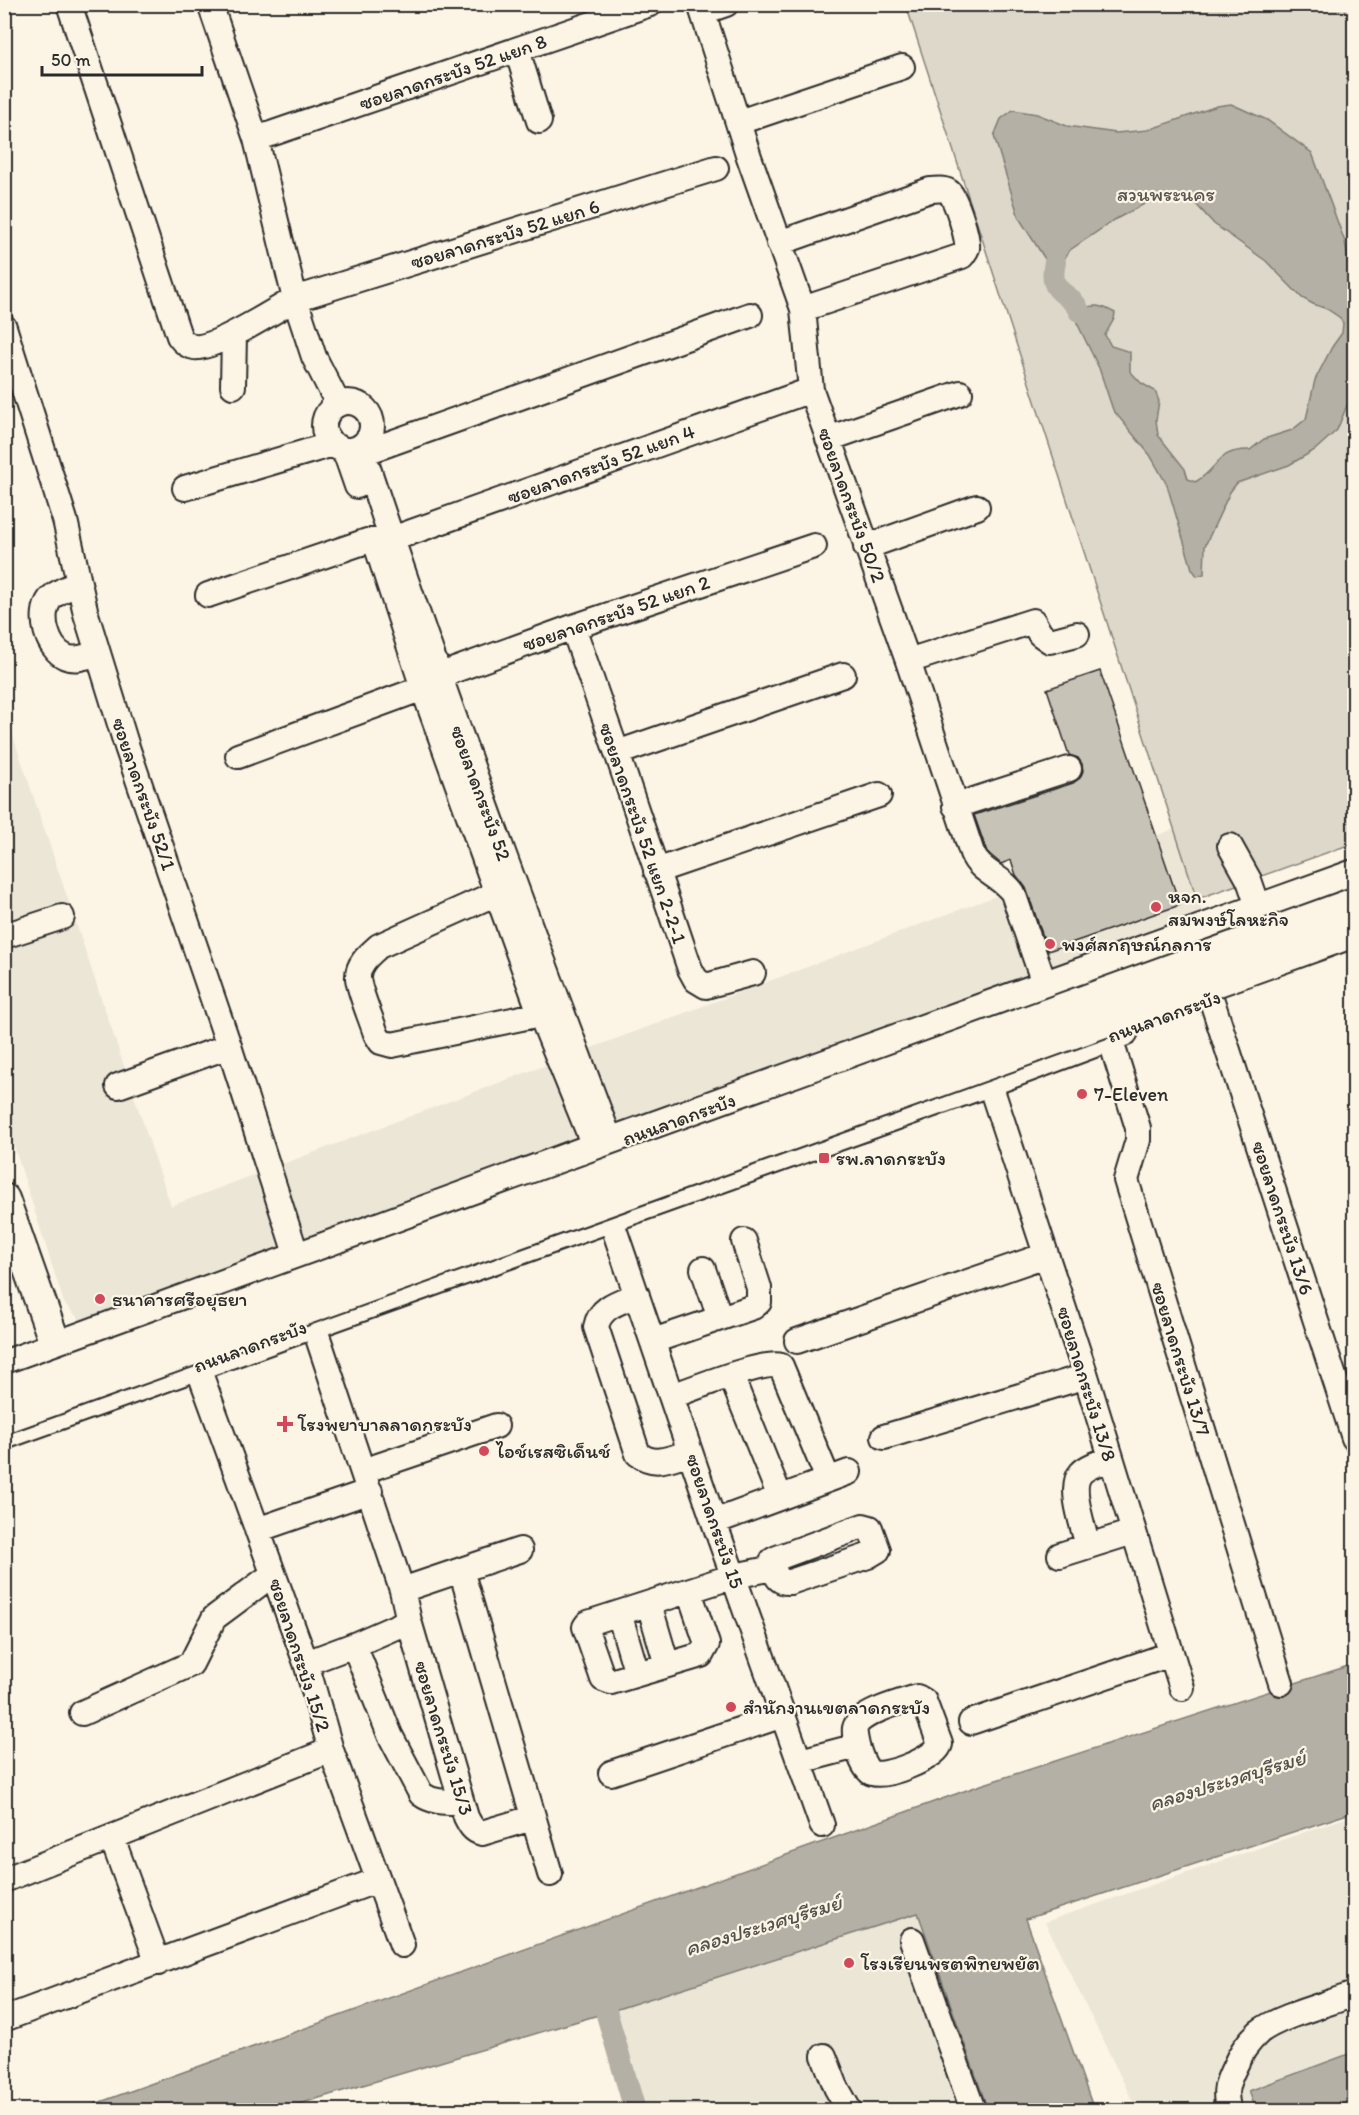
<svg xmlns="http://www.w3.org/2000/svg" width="1359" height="2115" font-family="Itim,'Playpen Sans Thai',sans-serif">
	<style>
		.built { fill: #ece6d7 }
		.green { fill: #ded8ca; stroke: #84827a; stroke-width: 1.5 }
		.water { fill: #b4b0a5; stroke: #7d7b74; stroke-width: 1.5 }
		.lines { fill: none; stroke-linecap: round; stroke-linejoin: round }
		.canal { stroke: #b4b0a5; stroke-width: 22 }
		.building { fill: #c8c3b7; stroke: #2b2b2b; stroke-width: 1.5 }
		.minor-casing { stroke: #2b2b2b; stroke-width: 28 }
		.major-casing { stroke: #2b2b2b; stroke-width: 34 }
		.minor { stroke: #fcf5e5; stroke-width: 24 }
		.major { stroke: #fcf5e5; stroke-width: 30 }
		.major-bridge-casing { stroke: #2b2b2b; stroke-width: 34; stroke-linecap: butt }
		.major-bridge { stroke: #fcf5e5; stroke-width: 30 }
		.poi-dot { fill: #d1495b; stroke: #fcf5e5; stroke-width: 2 }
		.labels { text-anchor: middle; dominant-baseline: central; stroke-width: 4.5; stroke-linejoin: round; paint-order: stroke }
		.street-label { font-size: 20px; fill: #2b2b2b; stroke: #fcf5e5 }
		.park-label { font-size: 20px; fill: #585653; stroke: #fcf5e5 }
		.poi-label { font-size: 20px; fill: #2b2b2b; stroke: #fcf5e5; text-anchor: start }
		.water-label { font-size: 21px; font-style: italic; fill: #545350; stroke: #fcf5e5 }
	</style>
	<rect width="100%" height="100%" fill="#fcf5e5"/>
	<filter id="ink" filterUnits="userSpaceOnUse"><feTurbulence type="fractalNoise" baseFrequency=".0167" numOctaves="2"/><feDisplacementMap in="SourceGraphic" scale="12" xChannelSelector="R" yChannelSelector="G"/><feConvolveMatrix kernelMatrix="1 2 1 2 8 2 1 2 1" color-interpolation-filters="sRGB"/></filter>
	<g filter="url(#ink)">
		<!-- built -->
		<path class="built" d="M4,709L171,1206L1174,829L1205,920L80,1320L64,1303L5,1118Z
			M1354,1815V2110H1137L1045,1922Z
			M919,1913L988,2110H639L605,2013Z"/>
		<!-- green -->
		<path class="green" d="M906,5H1354V843L1197,899Z"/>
		<!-- water -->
		<path class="water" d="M1231,104L1267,120L1312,153L1345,242L1354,289V388L1337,430L1315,450L1289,465L1237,483L1230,492L1205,546L1204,574L1197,576L1192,569L1167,485L1150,455L1113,410L1099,368L1077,323L1079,311C1093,303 1101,305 1115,313L1114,319L1105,335L1111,346L1130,352V371L1141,383L1155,391L1159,401L1156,420L1158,435L1185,469L1188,479L1195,482C1219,469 1216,449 1250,450L1264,439L1292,430L1306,419L1315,380L1332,347L1342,333L1343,323L1339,317L1327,309L1313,304L1302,298L1266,261L1214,224L1195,203L1183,200L1167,198L1146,203L1116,219L1070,250L1064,259L1055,262L1045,259L1019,218L994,136L1001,119L1013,110L1037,114L1067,126L1116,133L1148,130L1217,106Z
			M1354,1664V1812L1026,1919L1094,2110H988L918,1913L605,2013L279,2110H78L978,1786Z
			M1354,2052V2110H1256L1249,2091Z"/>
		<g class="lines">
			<!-- canal -->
			<path class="canal" d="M1055,262C1047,297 1071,290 1079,311
				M598,1984L635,2110"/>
		</g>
		<!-- building -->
		<path class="building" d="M1100,671L1180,905L1048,951L1026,888L1016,875L1011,860L1001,864L987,852L974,815L1073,783L1080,778L1083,771L1082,764L1078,758L1069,755L1047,689Z"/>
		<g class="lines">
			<!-- minor casing -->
			<g class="minor-casing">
				<path id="minor" d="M69,4L179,336C183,342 187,346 194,347C214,350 275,310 295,299L716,168
					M210,4L256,139L295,299L314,357L338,404
					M700,4L749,157L803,309L811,390L908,661L972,853C980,873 1002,876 1013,893L1045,986
					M703,12L726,4
					M517,50L539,121
					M739,122L902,67
					M256,139L650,4
					M779,243L930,190C936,190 944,188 949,192C956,198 969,240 967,248C966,251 964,253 962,256L803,309
					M4,327L65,520L86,614L127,747L229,1046L297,1257
					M233,386L234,335
					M324 426a24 24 0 1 1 48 0a24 24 0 1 1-48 0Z
					M828,439L960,393
					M367,440L363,453C440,685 525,914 611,1143
					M340,448L347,457L357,486
					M363,453L750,315
					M185,488L333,444
					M375,541L423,688L540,1013L595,1148
					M866,547L977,507
					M79,583C70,587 56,592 50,599C38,615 47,649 66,657C76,661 88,656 98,653
					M208,595L367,541L392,539L811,390
					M573,627L617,753L690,969L696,980L706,986L753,973
					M908,661L1033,621L1040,634L1050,641L1077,634
					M617,753L843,675
					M238,756L423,688L430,679L573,627L814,546
					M955,806L1069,769
					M1230,846L1249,880L1259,909
					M656,871L879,795
					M512,893L490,896L379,946C370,954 357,964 358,978C359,991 372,1021 376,1034L381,1042L392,1045L555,1011
					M4,936L62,917
					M1211,998L1354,1438
					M1108,1036L1114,1051L1138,1128V1140L1126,1180L1281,1683
					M989,1081L1086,1376L1182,1688
					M118,1086L229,1046
					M610,1217L714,1522L822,1825
					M703,1269L720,1318
					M637,1295C620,1302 600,1306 596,1327L638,1454C655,1467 671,1458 690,1452
					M313,1323L402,1590L409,1621L466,1817C470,1825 473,1831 482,1833L532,1818
					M653,1341L753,1307L759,1302V1288L744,1241
					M797,1341L1046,1255
					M197,1365L306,1663L331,1750L402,1945
					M731,1376L780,1497
					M672,1396C692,1389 764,1360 781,1366L828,1479
					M884,1437L1086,1376
					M363,1471L496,1426
					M714,1522L849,1472
					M257,1530L370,1491
					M1088,1546C1084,1529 1068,1487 1081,1473C1087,1466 1102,1462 1110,1459
					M1060,1555L1133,1532
					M461,1570L550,1874
					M402,1590L520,1550
					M689,1591L707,1644L701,1655L611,1682L603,1679L585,1627L588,1623L734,1576L773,1568V1560L777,1558L863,1526L870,1528L878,1550L868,1556L790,1582C779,1583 777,1577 773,1568
					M649,1604L667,1665
					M619,1613L637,1674
					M354,1645L390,1735L421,1794C433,1803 447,1802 461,1802
					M306,1663L354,1645L409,1621
					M82,1713L191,1664L214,1618L273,1574
					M971,1722L1171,1654
					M800,1761L857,1746C860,1755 863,1766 870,1772C882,1780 937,1758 940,1744L924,1701L917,1697C904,1701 858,1713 855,1728C854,1733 856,1741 857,1746
					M611,1773L783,1715
					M112,1838L158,1963
					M4,1880L331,1750
					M912,1940L973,2110
					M4,2019L378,1880
					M824,2056L836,2087L849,2110
					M1229,2110C1223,2093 1227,2082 1235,2066C1240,2054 1249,2041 1259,2032C1279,2016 1329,2004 1354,1994"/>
			</g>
			<!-- major casing -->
			<g class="major-casing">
				<path id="major" d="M4,1199L63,1366
					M4,1366L595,1148L1354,875
					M4,1434L989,1081L1123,1031"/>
			</g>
			<!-- minor -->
			<use href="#minor" class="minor"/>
			<!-- major -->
			<use href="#major" class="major"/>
			<!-- major-bridge casing -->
			<g class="major-bridge-casing">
				<path id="major-bridge" d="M4,1392L1354,903
					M4,1418L1354,932"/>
			</g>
			<!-- major-bridge -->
			<use href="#major-bridge" class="major-bridge"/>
		</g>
	</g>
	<!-- markers -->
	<g class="poi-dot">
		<circle cx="1156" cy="907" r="6"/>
		<circle cx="1050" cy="944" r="6"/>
		<circle cx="1082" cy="1094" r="6"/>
		<rect x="818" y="1152" width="12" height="12" rx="3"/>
		<circle cx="100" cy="1299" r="6"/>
		<path d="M282 1415h6v6h6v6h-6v6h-6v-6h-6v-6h6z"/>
		<circle cx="484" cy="1451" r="6"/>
		<circle cx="731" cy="1707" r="6"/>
		<circle cx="849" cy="1963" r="6"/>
	</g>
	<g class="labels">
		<!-- street labels -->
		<g class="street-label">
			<text transform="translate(453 72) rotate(-19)">ซอยลาดกระบัง 52 แยก 8</text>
			<text transform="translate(505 234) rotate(-17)">ซอยลาดกระบัง 52 แยก 6</text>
			<text transform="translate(601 464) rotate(-20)">ซอยลาดกระบัง 52 แยก 4</text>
			<text transform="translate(852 505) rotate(70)">ซอยลาดกระบัง 50/2</text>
			<text transform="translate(616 613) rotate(-19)">ซอยลาดกระบัง 52 แยก 2</text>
			<text transform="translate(481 793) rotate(70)">ซอยลาดกระบัง 52</text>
			<text transform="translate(144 794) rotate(71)">ซอยลาดกระบัง 52/1</text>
			<text transform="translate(643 833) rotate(71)">ซอยลาดกระบัง 52 แยก 2-2-1</text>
			<text transform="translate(1164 1016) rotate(-20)">ถนนลาดกระบัง</text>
			<text transform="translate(679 1119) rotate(-20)">ถนนลาดกระบัง</text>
			<text transform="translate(1283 1218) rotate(72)">ซอยลาดกระบัง 13/6</text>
			<text transform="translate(250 1346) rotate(-20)">ถนนลาดกระบัง</text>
			<text transform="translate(1181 1359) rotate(73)">ซอยลาดกระบัง 13/7</text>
			<text transform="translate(1087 1384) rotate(73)">ซอยลาดกระบัง 13/8</text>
			<text transform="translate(715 1521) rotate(71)">ซอยลาดกระบัง 15</text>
			<text transform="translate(300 1655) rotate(72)">ซอยลาดกระบัง 15/2</text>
			<text transform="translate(444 1738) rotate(73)">ซอยลาดกระบัง 15/3</text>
		</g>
		<!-- park labels -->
		<g class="park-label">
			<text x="1166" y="194">สวนพระนคร</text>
		</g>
		<!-- poi labels -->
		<g class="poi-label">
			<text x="1168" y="896">หจก.<tspan x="1168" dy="23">สมพงษ์โลหะกิจ</tspan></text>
			<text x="1062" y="944">พงศ์สกฤษณ์กลการ</text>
			<text x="1094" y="1094">7-Eleven</text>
			<text x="836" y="1158">รพ.ลาดกระบัง</text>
			<text x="112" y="1299">ธนาคารศรีอยุธยา</text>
			<text x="298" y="1424">โรงพยาบาลลาดกระบัง</text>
			<text x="496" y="1451">ไอช์เรสซิเด็นช์</text>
			<text x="743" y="1707">สำนักงานเขตลาดกระบัง</text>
			<text x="861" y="1963">โรงเรียนพรตพิทยพยัต</text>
		</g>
		<!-- water labels -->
		<g class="water-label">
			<text transform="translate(1227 1780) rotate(-17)">คลองประเวศบุรีรมย์</text>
			<text transform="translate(763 1925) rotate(-17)">คลองประเวศบุรีรมย์</text>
		</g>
	</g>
	<!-- margin -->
	<rect width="1359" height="2115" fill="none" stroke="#fcf5e5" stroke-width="24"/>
	<rect x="12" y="12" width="1335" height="2091" fill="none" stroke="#2b2b2b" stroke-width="2" filter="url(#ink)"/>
	<!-- scale -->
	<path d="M42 66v9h160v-9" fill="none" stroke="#2b2b2b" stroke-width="3"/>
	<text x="51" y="66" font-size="18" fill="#2b2b2b" stroke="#fcf5e5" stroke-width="4.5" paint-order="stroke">50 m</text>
</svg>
